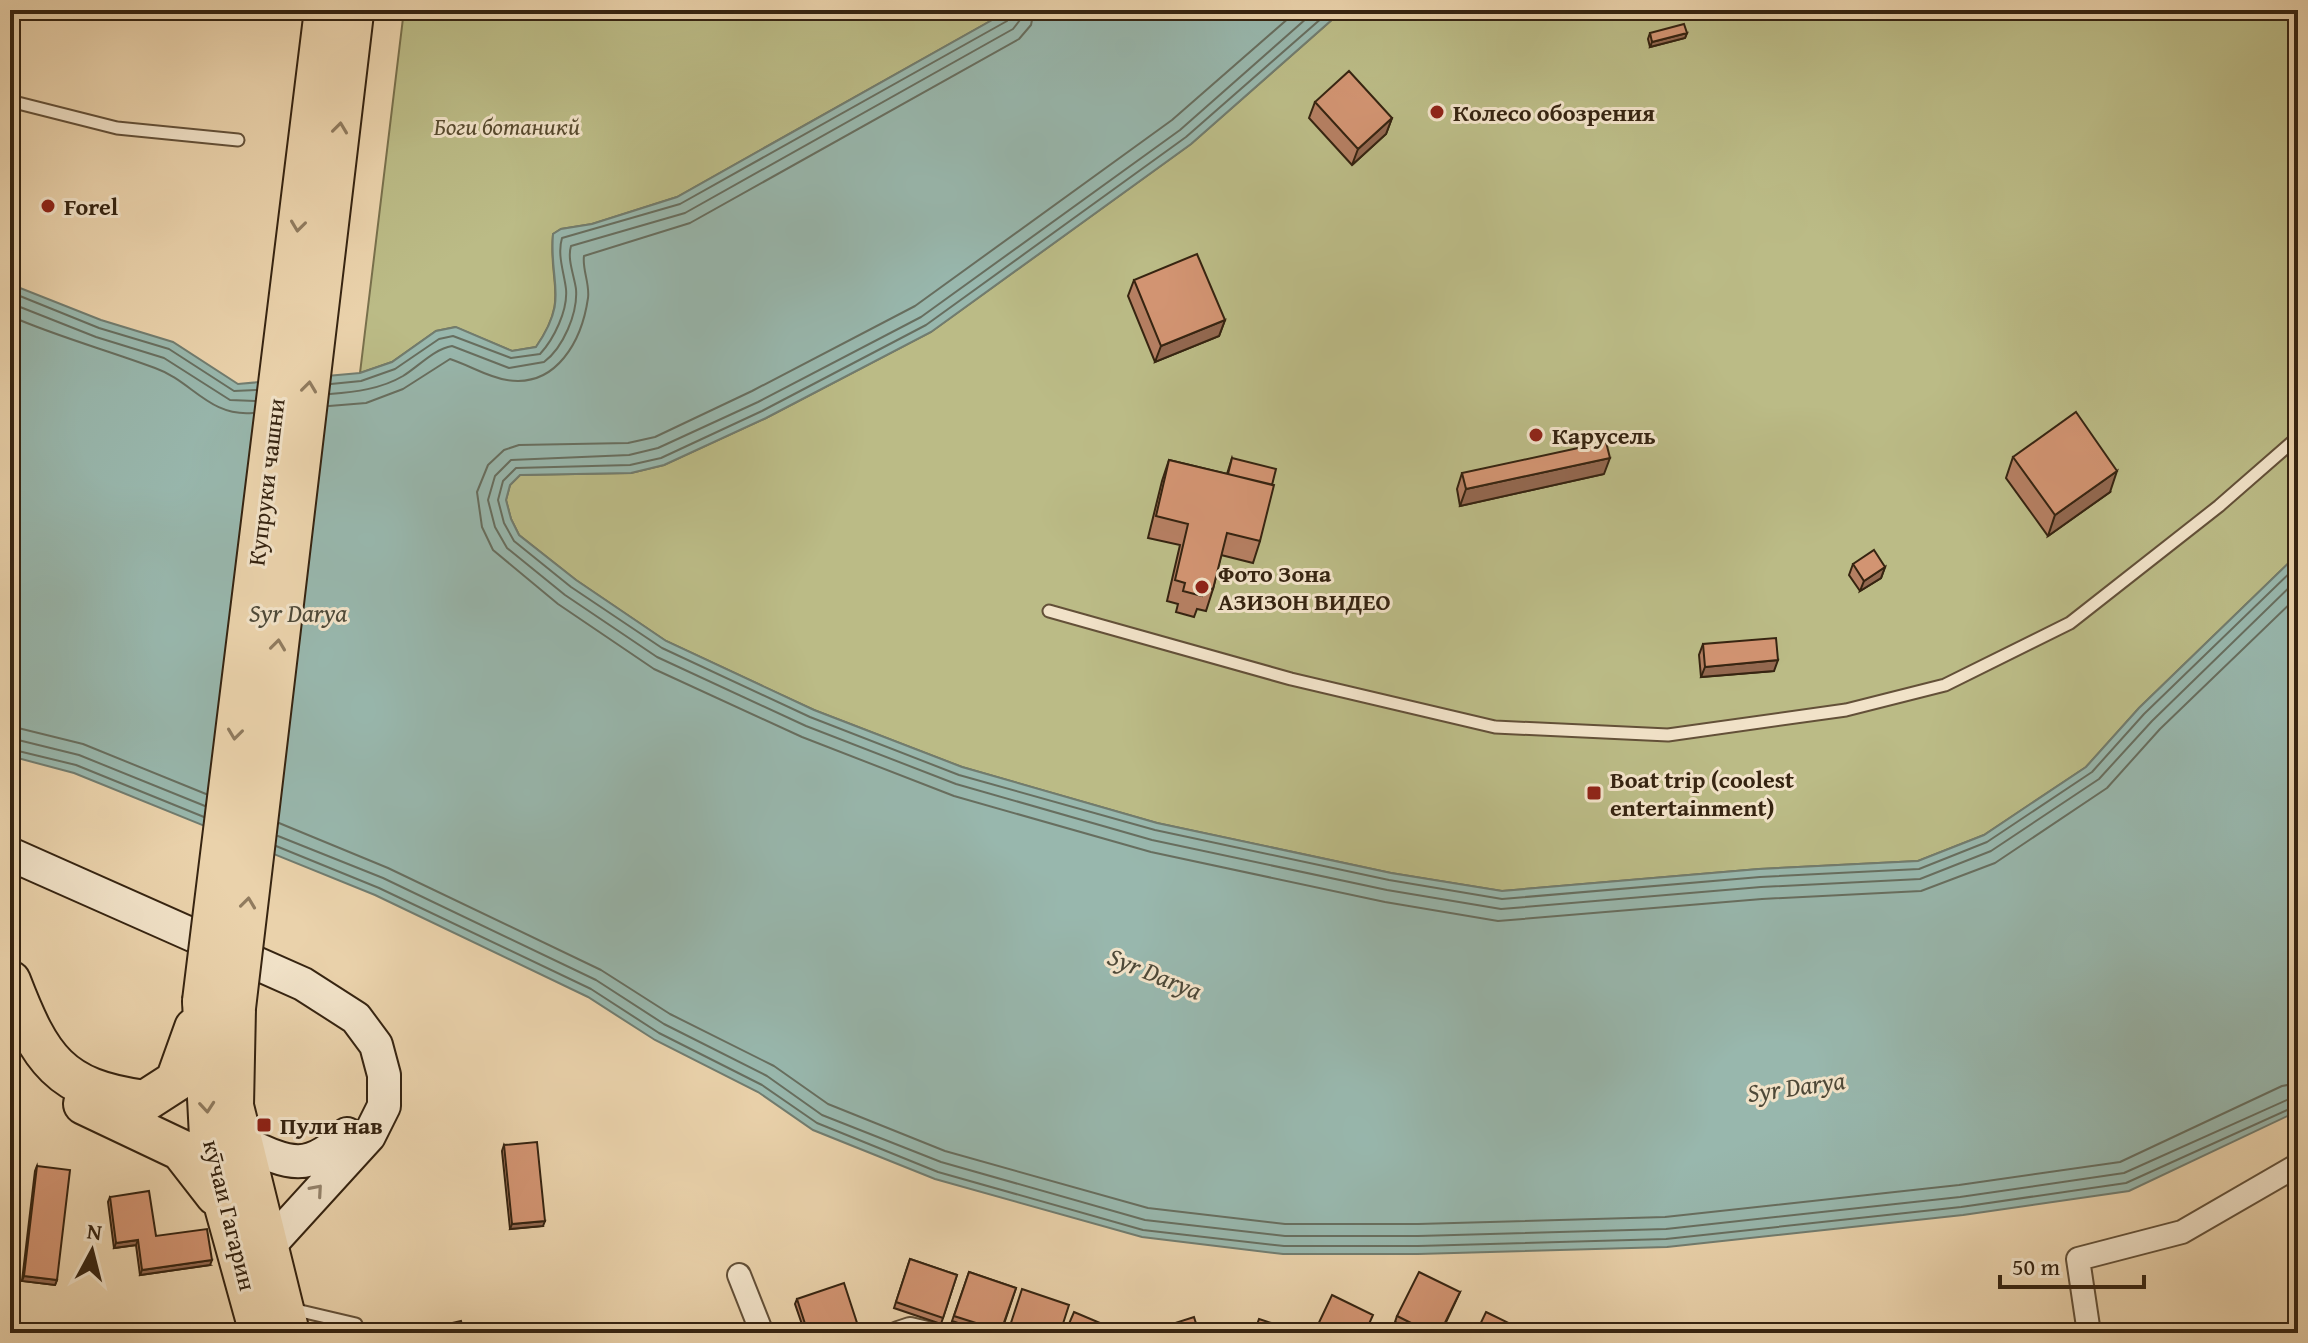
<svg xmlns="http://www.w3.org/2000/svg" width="2308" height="1343" font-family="'Gentium Book Plus',serif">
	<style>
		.green { fill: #bbbb86; stroke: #78704c; stroke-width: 2 }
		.water { fill: #98b7ad; stroke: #717c6f; stroke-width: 2 }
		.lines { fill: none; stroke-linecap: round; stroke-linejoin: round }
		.shore { stroke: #676e5f; stroke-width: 2 }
		.lane-casing { stroke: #635038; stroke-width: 15 }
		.street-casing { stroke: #635038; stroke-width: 26 }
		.secondary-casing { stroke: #362411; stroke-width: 36 }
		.highway-casing { stroke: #362411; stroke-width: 44 }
		.lane { stroke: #f1e2c8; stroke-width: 11 }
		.street { stroke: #f1e2c8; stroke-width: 22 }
		.secondary { stroke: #f1e2c8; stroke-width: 32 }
		.highway { stroke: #ead2ab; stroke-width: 40 }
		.highway-bridge-casing { stroke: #362411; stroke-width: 44; stroke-linecap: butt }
		.highway-bridge { stroke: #ead2ab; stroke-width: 40 }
		.wall { fill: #b57f62; stroke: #362411; stroke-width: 2 }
		.shaded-wall { fill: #936850; stroke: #362411; stroke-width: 2 }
		.building { fill: #d29472; stroke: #362411; stroke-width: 2 }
		.oneway { stroke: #907b5e }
		.oneway2 { stroke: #94836c }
		.poi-dot { fill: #8f2418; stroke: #f1e2c8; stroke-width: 3 }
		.labels { text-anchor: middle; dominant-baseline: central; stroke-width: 6; stroke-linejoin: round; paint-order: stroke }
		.poi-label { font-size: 24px; font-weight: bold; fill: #362411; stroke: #f1e2c8; text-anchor: start }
		.park-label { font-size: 24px; font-style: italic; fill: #574a2e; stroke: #f1e2c8 }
		.street-label { font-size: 24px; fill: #362411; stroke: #f1e2c8 }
		.water-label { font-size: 26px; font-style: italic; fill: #4e4938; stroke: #f1e2c8 }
	</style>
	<rect width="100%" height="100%" fill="#ead2ab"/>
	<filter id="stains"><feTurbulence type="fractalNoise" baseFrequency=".0025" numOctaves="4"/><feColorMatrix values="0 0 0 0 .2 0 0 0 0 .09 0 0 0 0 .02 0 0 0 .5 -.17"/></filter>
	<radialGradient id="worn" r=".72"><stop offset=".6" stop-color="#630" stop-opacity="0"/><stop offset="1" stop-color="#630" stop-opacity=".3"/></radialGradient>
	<!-- green -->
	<path class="green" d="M404,10H1010L677,197L592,224L561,229L553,234C548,284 570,298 536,347L512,351L455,327L436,331L392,362L360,373Z
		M1343,10H2298V554L2139,708L2086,767L1984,835L1918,861L1759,869L1502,891L1391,873L1157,823L962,767L814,710L666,641L576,580L519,535L511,519L506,500L510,485L520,475L631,473L664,465L766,418L931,332L1191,144Z"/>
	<!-- water -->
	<path class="water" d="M1010,10H1343L1191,144L931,332L766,418L664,465L631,473L520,475L510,485L506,500L511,519L519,535L576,580L666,641L814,710L962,767L1157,823L1391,873L1502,891L1759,869L1918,861L1984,835L2086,767L2139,708L2298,554V1111L2129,1191L1963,1215L1667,1247L1418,1254H1283L1142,1237L935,1179L813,1130L758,1092L655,1040L588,997L375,895L74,773L10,756V284L101,320L173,342L238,384L360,373L392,362L436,331L456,327L512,351L536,347C570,298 549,285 553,234L561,229L592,224L677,197Z"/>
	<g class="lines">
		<!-- shore -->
		<path class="shore" d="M1298,10L1172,120L915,306L752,391L655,437L628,443L519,445L504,450L488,465L477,492L482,527L493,550L558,604L654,669L802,737L954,796L1151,852L1385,902L1498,921L1762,899L1921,891L1995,863L2107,788L2160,729L2298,596
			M1316,10L1180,130L921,317L758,402L658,448L629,455L511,460L495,476L488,500L495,527L507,548L565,595L657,657L806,726L956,784L1152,840L1387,890L1501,909L1761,887L1920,879L1991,851L2099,779L2152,721L2298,579
			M1331,10L1186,137L926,325L762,411L661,458L630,465L516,468L503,481L498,500L504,523L514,541L571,587L662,648L810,717L959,775L1155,830L1389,880L1502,899L1760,877L1919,869L1987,842L2092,772L2144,714L2298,565
			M10,292L99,328L169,349L234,391L256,390
			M10,303L96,337L164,358L230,400L255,401
			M10,316C58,337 107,350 155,368C192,381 209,417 253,413
			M331,384L361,381L395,369L439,339L453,336L511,358L540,354C554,339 568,310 566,289C564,272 557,255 562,238L680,204L1007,21L1012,10
			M330,394C355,392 381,389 403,376C419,366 434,349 452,346L509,368L544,362C563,348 578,313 576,289C574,275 567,259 571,246L685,213L1013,29L1020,20L1022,10
			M329,406L366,403L403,389L450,359C469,365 487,377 507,380C557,388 582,340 588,298C590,284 582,269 584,256L690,223L1019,39L1031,25L1034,10
			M10,726L83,744L206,794
			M10,738L79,755L205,806
			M10,749L76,765L204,817
			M279,823L388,868L601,970L670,1014L774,1066L828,1104L945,1151L1148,1208L1285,1224H1418L1665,1217L1959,1185L2120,1162L2282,1086L2298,1083
			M278,836L383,878L596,980L664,1024L767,1076L822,1115L941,1162L1145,1220L1285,1236H1418L1666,1229L1960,1197L2124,1173L2298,1095
			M276,846L379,888L591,989L659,1033L762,1085L817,1123L938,1172L1143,1230L1284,1246H1418L1666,1239L1961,1207L2126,1183L2298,1105"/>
		<!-- lane casing -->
		<g class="lane-casing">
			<path id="lane" d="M10,101L117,128L238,140
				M1049,611L1291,679L1495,727L1668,735L1846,710L1945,685L2070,623L2219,506L2298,437
				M292,1309L356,1324L359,1333"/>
		</g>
		<!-- street casing -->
		<g class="street-casing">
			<path id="street" d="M739,1275L762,1333
				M898,1333L910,1329L927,1333
				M2089,1333L2078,1259L2182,1232L2298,1165"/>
		</g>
		<!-- secondary casing -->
		<g class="secondary-casing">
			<path id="secondary" d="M10,854L303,984L356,1018L376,1045L384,1075V1106L369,1136L266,1249
				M240,1141C287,1163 307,1175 347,1134"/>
		</g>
		<!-- highway casing -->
		<g class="highway-casing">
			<path id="highway" d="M10,981C40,1059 59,1090 145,1101L176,1081L195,1028
				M203,1001L211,1156L260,1333
				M235,1008L233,1106L289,1333
				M84,1104L181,1150L216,1195"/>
		</g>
		<!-- lane -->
		<use href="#lane" class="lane"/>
		<!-- street -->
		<use href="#street" class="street"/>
		<!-- secondary -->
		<use href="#secondary" class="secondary"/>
		<!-- highway -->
		<use href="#highway" class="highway"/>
		<!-- highway-bridge casing -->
		<g class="highway-bridge-casing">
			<path id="highway-bridge" d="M203,1001L325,10
				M235,1008L353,13"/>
		</g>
		<!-- highway-bridge -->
		<use href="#highway-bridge" class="highway-bridge"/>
	</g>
	<!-- wall -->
	<path class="wall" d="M1650,33H1687L1685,38L1650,47L1648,39Z
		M1315,102L1392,118L1386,134L1352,165L1309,118Z
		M1134,280L1225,320L1219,336L1155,362L1128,296Z
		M2013,457L2110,492L2048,536L2006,478Z
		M1232,458L1260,541L1253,563L1221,555L1213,589L1206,611L1197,609L1194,617L1176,612L1178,604L1167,601L1180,545L1148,538L1162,481L1169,460L1227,474Z
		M1462,473L1604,474L1460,506L1457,489Z
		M1853,564L1885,567L1881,578L1860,591L1849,575Z
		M1703,644L1774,671L1701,677L1699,655Z
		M504,1145L543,1226L510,1229L502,1151Z
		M37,1166L57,1280L55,1285L22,1281L35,1171Z
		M110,1197L156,1236L210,1265L140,1275L136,1245L114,1248L108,1202Z
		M910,1259L957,1275L941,1324L894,1308Z
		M969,1272L1016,1288L1001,1333H988L952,1321Z
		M1460,1292L1441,1333H1418L1395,1322L1397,1316Z
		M797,1299L858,1326L856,1332L852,1333H805L795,1304Z"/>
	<!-- shaded-wall -->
	<path class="shaded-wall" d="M1687,33L1685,38L1650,47L1652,42Z
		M1392,118L1386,134L1352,165L1358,149Z
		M1225,320L1219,336L1155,362L1161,346Z
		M1610,458L1604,474L1460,506L1466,489Z
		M2117,471L2110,492L2048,536L2055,515Z
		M1885,567L1881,578L1860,591L1864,581Z
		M1778,660L1774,671L1701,677L1705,667Z
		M545,1221L543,1226L510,1229L512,1224Z
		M138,1240L136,1245L114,1248L116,1243Z
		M212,1260L210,1265L140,1275L142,1270Z
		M24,1276L57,1280L55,1285L22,1281Z
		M858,1326L856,1332L852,1333H838Z"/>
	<!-- building -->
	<path class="building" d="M1684,24L1687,33L1652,42L1650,33Z
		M1349,71L1392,118L1358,149L1315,102Z
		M1197,254L1225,320L1161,346L1134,280Z
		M2076,412L2117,471L2055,515L2013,457Z
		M1606,442L1610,458L1466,489L1462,473Z
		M1232,458L1276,469L1272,485L1228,474Z
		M1169,460L1274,485L1260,541L1227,533L1213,589L1204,587L1202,596L1183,591L1185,583L1175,580L1188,524L1156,516Z
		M1874,550L1885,567L1864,581L1853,564Z
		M1776,638L1778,660L1705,667L1703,644Z
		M537,1142L545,1221L512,1224L504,1145Z
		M37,1166L70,1170L57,1280L24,1276Z
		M149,1191L156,1236L207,1229L212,1260L142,1270L138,1240L116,1243L110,1197Z
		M910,1259L957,1275L943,1318L896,1302Z
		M969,1272L1016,1288L1001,1331L954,1316Z
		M1419,1272L1460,1292L1440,1333H1431L1397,1316Z
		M844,1283L858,1326L838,1333H808L797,1299Z
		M1022,1289L1069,1305L1060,1333L1008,1332Z
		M1332,1295L1373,1315L1365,1333H1314Z
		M1074,1312L1119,1331L1118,1333H1065Z
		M1486,1312L1527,1332V1333H1476Z
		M1194,1317L1199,1333H1151L1150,1331Z
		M1259,1319L1302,1333H1254Z
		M461,1321L464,1333H422V1330Z
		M48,1326L113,1327L112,1333H48Z
		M1542,1327L1554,1333H1539Z"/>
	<!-- one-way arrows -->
	<defs><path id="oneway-chevron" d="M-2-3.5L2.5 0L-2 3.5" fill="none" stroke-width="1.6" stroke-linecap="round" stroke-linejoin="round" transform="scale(2)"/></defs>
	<g class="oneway">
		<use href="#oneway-chevron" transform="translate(340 128) rotate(-83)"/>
		<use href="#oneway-chevron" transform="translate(298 226) rotate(97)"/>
		<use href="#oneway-chevron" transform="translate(309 387) rotate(-83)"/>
		<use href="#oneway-chevron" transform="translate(278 645) rotate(-83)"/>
		<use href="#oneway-chevron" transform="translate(235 734) rotate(97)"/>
		<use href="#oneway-chevron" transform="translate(248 903) rotate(-83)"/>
		<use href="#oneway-chevron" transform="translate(207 1107) rotate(85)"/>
	</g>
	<use class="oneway2" href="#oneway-chevron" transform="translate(317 1190) rotate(-49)"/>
	<!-- markers -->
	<g class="poi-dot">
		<circle cx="1437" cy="112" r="8"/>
		<circle cx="48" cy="206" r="8"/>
		<circle cx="1536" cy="435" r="8"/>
		<circle cx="1202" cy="587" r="8"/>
		<rect x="1586" y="785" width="16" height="16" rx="4"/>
		<rect x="256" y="1117" width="16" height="16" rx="4"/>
	</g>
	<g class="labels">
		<!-- poi labels -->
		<g class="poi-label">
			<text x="1453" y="112">Колесо обозрения</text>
			<text x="64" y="206">Forel</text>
			<text x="1552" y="435">Карусель</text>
			<text x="1218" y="573">Фото Зона<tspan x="1218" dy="28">АЗИЗОН ВИДЕО</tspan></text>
			<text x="1610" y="779">Boat trip (coolest<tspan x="1610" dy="28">entertainment)</tspan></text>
			<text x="280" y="1125">Пули нав</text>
		</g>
		<!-- park labels -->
		<g class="park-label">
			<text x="507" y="126">Боги ботаникй</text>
		</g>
		<!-- street labels -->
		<g class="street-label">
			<text transform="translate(266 482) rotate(-83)">Купруки чашни</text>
			<text transform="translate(230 1215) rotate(76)">кӯчаи Гагарин</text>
		</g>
		<!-- water labels -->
		<g class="water-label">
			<text x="298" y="612">Syr Darya</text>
			<text transform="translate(1155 973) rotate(22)">Syr Darya</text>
			<text transform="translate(1796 1086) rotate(-8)">Syr Darya</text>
		</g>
	</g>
	<!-- margin -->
	<rect width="2308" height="1343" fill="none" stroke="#ead2ab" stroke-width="40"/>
	<rect x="12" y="12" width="2284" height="1319" fill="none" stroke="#362411" stroke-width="4"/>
	<rect x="20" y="20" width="2268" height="1303" fill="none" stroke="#362411" stroke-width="2"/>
	<!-- north arrow -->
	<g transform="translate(92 1251) rotate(7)" stroke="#f1e2c8" stroke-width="6" paint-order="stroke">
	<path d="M0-6L14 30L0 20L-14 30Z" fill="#362411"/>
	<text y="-12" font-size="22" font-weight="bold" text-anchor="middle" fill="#362411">N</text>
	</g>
	<!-- scale -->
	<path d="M2000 1275v12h144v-12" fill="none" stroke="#362411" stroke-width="4"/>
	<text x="2012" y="1275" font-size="24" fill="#362411" stroke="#f1e2c8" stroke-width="6" paint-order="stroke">50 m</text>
	<rect width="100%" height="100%" filter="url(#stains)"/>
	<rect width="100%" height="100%" fill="url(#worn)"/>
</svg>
